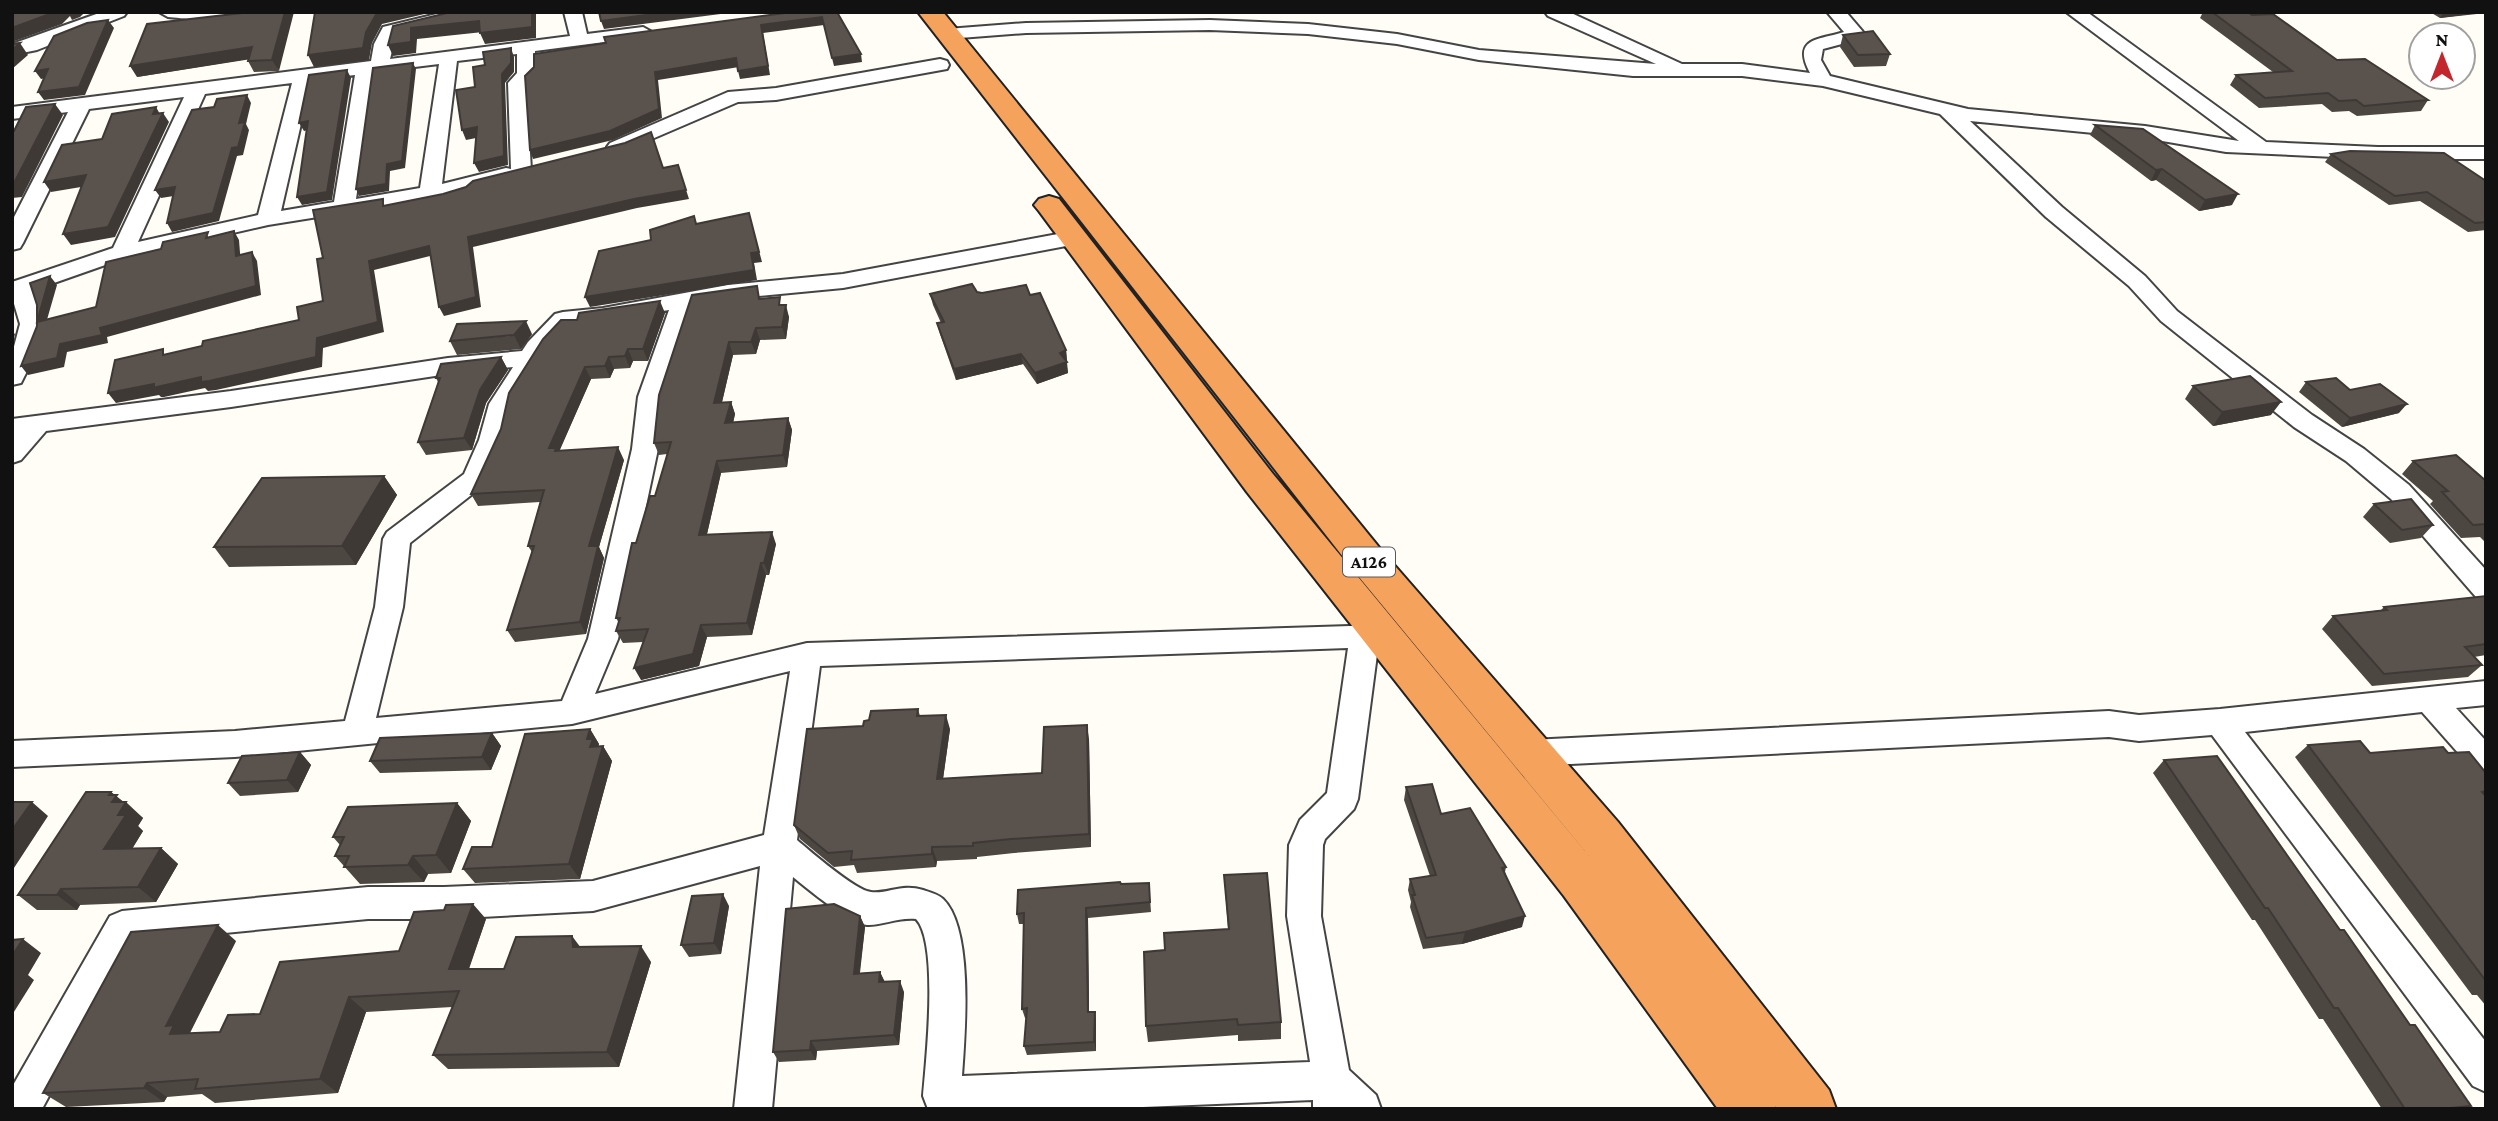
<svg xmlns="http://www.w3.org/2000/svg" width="2498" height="1121" font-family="'Crimson Pro',serif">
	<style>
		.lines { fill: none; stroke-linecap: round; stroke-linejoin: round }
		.minor-casing { stroke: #444; stroke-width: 4 }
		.highway-casing { stroke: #222; stroke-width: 4 }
		.minor { fill: #fff; fill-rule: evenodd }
		.highway { fill: #f5a25d; fill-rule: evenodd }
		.wall { fill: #4d4742 }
		.shaded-wall { fill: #3f3936 }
		.building { fill: #5a524d; stroke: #3f3936; stroke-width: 2 }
		.labels { text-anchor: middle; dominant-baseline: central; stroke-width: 7; stroke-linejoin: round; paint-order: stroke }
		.shield { fill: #fff; stroke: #585858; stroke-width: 2 }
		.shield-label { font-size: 18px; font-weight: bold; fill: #111 }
	</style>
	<rect width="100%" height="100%" fill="#fffdf5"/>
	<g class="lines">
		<!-- minor casing -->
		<g class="minor-casing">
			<path id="minor" d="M102,12H127L124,16L37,50L12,55V44Z
				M159,12H281C264,29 192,19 168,17Z
				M445,12H477L474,16L396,35L390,59L570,36L564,12H582L587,34L643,27L652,32L643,37L535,51V74L526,84L531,170L528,174L516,175L513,178L430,199L268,225L128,257L34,290C48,328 43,342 24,377L21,383L12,385V354L20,324L12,297V282L113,248L184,97L89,109L23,243L20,248L12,250V221L68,112L12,119V107L371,61L374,44L383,27ZM517,54V73L508,83L511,169L506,168L442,184L457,61ZM439,64L420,188L356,199L374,72ZM355,75L334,202L281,211L311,80ZM292,83L258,215L138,242L205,94Z
				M1545,12H1569L1682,64H1742L1810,73C1791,37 1820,40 1844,32L1827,12H1846L1864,33L1857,40L1823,49L1821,60L1830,76L1968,109L2145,126L2239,141L2066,12H2087L2266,142L2378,147H2486V159H2378L2226,152L2145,138L1970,121L2062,207L2145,276L2177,311L2312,415L2364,449L2409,485L2486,570V600L2476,597L2391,499L2346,461L2294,427L2161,321L2129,286L2046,217L1940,114L1823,86L1742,76H1633L1479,60L1397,44L1308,34L1210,30L1026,33L947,39L938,34L947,29L1026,23L1210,20L1308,24L1397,34L1479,50L1656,64L1548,16Z
				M940,59L947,61L949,65L947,69L776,100L738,102L624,151H610L607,147L610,143L728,92L776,88Z
				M1074,231L1082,233L1085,238L1082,243L843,288L728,299L694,305L662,397L658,449L618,639L595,694L807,643L1382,625L1392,628L1397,636L1392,644L1378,647L1358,799L1354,809L1325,839L1323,845L1321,916L1349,1070L1376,1095L1381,1109H1313V1100L1094,1109H928L923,1096C926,1061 939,943 916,919C898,917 881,926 867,925C848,923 808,889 793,877L772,1109H734L760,866L593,911L444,919H368L132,942L42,1109H12V1087L110,916L122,911L368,887H444L593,881L764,835L790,671L572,724L235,757L12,767V741L235,731L345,721L375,607L383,539L387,532L464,474L479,440L489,404L513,367L448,374L231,407L46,431L21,460L12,463V419L231,391L448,358L522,351L528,342L555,314L563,312L603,308L728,285L843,274ZM669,310L638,397L632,449L588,639L562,701L376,718L403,607L410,543L484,485L505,440L513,404L547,350L570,325ZM1348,648L1327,793L1300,820L1289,845L1287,916L1310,1062L962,1076C965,1034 974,929 943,899C938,894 929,892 923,890C902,883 888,894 871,892C856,891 810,851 797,840L820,666Z
				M2486,681V705L2456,708L2486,741V776L2475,772L2422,712L2245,732L2486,1042V1092L2473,1086L2212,735L2139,741L2109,737L1531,766L1520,762L1515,753L1520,744L1531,740L2109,711L2139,715L2220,709Z"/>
		</g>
		<!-- highway casing -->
		<g class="highway-casing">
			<path id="highway" d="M918,12H943L1382,551L1618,822L1829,1090L1836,1109H1777L1775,1106L1776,1109H1718L1564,896L1247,492L1039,211L1034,205L1039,199L1049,196L1059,199L1273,474L1603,873L1354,571Z"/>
		</g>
		<!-- minor -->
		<use href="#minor" class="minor"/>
		<!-- highway -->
		<use href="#highway" class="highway"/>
	</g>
	<!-- wall -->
	<path class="wall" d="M251,12L279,71L254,72L248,61V59L137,77Z
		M2203,12H2248L2337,60L2428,100L2421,111L2357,116L2349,111L2332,112L2322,104L2259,108L2230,85L2236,75L2273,72L2200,18Z
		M2430,12H2486L2440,18Z
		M1843,35L1890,54L1886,66L1854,67L1840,47Z
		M2095,125L2232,205L2199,211L2156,180L2151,181L2090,135Z
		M2331,154L2486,181V230L2468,232L2420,201L2389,205L2325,162Z
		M977,292L1030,295L1066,350L1067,361H1066L1068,373L1037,384L1023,364L956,380L940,334L937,323H941L933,305L930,294Z
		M761,299L782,305L789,317L786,339L760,340L756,354L733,355L722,402H731L735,414L733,423L788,418L792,430L787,467L721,473L707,534L776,544L769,575H766L752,635L707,637L699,666L641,680L643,642L623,643L616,631L619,623L616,618L636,543L655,496L667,454L659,455L654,443Z
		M665,313L648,361H633L630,368L614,369L610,378L591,379L559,451L624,460L599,547L604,558L586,634L515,642L507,630L532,552L528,546L540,502L478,506L471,494L501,429L509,393Z
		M532,334L521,349L457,355L450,341Z
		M501,357L508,370L486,403L472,450L426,455L418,442L438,382L436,378Z
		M2306,382L2350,390L2399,413L2342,427L2299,392Z
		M2193,386L2271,415L2213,426L2185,399Z
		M2413,461L2486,481V543L2480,537L2461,538L2430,504L2433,501L2402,474Z
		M384,476L397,495L356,565L229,567L214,547Z
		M2374,504L2433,525L2421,538L2390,543L2363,517Z
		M2486,596V655L2474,657L2482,665L2468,677L2372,686L2322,629L2333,616L2381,610L2384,607Z
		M918,709L920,716L950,729L943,779L1042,773L1089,739L1091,847L1014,853L977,857V859L937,861L936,867L857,873L854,865L834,867L800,839L794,825L869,720Z
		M590,729L599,744L598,746H603L612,761L580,879L475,883L463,869L492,847Z
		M492,733L501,746L491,770L380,773L370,761Z
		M2308,745L2370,753H2448L2486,773V1006L2477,995H2472L2295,757Z
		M300,752L311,765L298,792L240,796L228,783Z
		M2164,760L2340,930L2471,1106L2467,1109H2382L2323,1019H2319L2255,920H2252L2153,773Z
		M1406,787L1441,814L1506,867L1505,872L1522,927L1462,944L1423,949L1410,907L1411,902L1408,890L1410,879L1430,876L1404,800Z
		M111,792L143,818L138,826L143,831L132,849L161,848L178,864L156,902L80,905L77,910H37L18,895Z
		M457,803L471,821L451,873L428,874L424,882L360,884L335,856L340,845L333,837Z
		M1224,875L1281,1022V1039L1238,1041V1035L1148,1042L1146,1026L1228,929Z
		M1149,883L1151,912L1088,918L1089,1012H1095L1096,1021V1051L1027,1055L1024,1046L1026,1018H1025L1022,1009L1024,924H1019L1017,914L1121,884Z
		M729,906L721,954L689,957L681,945Z
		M860,916L865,927L860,973L880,972L885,982L904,992L899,1045L817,1051L816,1060L779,1062L773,1052Z
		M486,919L469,969H504L580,947L651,962L619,1067L448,1069L433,1055L452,1007L366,1012L338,1093L215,1103L202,1094L167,1097L164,1102L66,1107L43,1093L236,941L190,1033L220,1032L399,951Z"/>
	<!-- shaded-wall -->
	<path class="shaded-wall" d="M55,12H85L80,17L72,20L70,16L62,24L12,42V28Z
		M285,12H294L279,71L272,60Z
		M382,12H433L382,24L372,43L369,60L314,67L308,55L366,32L377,13Z
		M532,12H536V38L485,44L480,33Z
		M669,12H736L604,29L601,21Z
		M2444,12H2486V13L2440,18Z
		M822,17L824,25L763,33L770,75L740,79L738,71L761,25Z
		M108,20L114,28L85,95L44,100L38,92Z
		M479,21L483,32L417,39L416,53L393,56L388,45L411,28Z
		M20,43L28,55L12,69V50Z
		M252,47L258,58L137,77L130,66Z
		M511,48L514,57V72L505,83L508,165L479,172L474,163L502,74Z
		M861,54L862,62L834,66L832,58Z
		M736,58L739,67L658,80L662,118L613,140L533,159L530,150L655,72Z
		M413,63L416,69L405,168L390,171L389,191L359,196L356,189L387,164Z
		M48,69L53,77L41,79L35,71Z
		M347,70L351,78L332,200L302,205L297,197Z
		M247,95L251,103L246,124L249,130L243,155L237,156L219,221L172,232L167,223L239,123Z
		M55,104L63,115L22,197L12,198V185Z
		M156,107L161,116L163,113L169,122L115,237L71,245L63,234L153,114Z
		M308,121L313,129L304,131L299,123Z
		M477,127L481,137L466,140L462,130Z
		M678,165L689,199L637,208L473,247L481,307L444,316L439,307L468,237Z
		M2162,169L2156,180L2151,181L2156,170Z
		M86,175L93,185L51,192L44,182Z
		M175,187L180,195L161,198L155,190Z
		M2238,194L2232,205L2199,211L2205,200Z
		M749,213L762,262L754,263L757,280L590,307L585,297L751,253Z
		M234,231L239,240L241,265L236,256Z
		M429,246L434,255L374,270L384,332L323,348L322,367L216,390L208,391L205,388L164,397H161L159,395L116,403L108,393L154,384L317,338L369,261Z
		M252,252L257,261L261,295L107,337L108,343L67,352L64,367L28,375L21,366L60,344L100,328Z
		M50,276L57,285L44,330L37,322Z
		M660,301L665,313L648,361L643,349Z
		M786,305L789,317L786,339L782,327Z
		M526,321L532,334L521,349L514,335Z
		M756,328L760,340L756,354L751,342Z
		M12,332L15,334L12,345Z
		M729,342L733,355L719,415L714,403Z
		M628,349L633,361L630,368L625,356Z
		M1066,350L1067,361L1061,364L1060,353Z
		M1021,354L1023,364L956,380L954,369Z
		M501,357L508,370L486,403L472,450L464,438L480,390Z
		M609,357L614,369L610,378L605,366Z
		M1067,362L1068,373L1037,384L1035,373Z
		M585,367L591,379L559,452L549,448Z
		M731,402L735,414L730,436L725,423Z
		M2281,402L2271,415L2213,426L2222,412Z
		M2407,404L2399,413L2342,427L2350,418Z
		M788,418L792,430L787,467L783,455Z
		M618,447L624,460L599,547L604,558L586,634L580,622L589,546Z
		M717,461L721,473L704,547L699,535Z
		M384,476L397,495L356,565L342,546Z
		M772,532L776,544L769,575L764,563Z
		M761,563L766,575L752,635L747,623Z
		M701,625L707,637L699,666L641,680L634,668Z
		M946,715L950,729L941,793L937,779Z
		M1087,725L1089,739L1091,847L1089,834Z
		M590,729L599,744L598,748L603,746L612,761L580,879L569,864L587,739Z
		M492,733L501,746L491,770L482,757Z
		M300,752L311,765L298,792L287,780Z
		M111,792L125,803L126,802L143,818L138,826L143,831L122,865L104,849L118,815L109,795Z
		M32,802L48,816L12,871V830Z
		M457,803L471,821L451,873L436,855Z
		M932,847L937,861L936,867L932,854Z
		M161,848L178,864L156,902L138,887Z
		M413,856L428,874L424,882L408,865Z
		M61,889L80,905L77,910L57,895Z
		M723,894L729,906L721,954L714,943Z
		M473,904L486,919L463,985L449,969Z
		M1086,908L1088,918L1089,1022L1088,1012Z
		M860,916L865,927L858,985L854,974Z
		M1525,916L1522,927L1462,944L1465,932Z
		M218,925L236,941L188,1036L170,1034L166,1026Z
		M572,936L584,952L573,947Z
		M23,939L41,953L28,975L34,980L12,1015V956Z
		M641,946L651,962L619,1067L607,1052Z
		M880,972L885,983L879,982Z
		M900,981L904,992L899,1045L894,1035Z
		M349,997L366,1012L338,1093L320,1079Z
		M1095,1012L1096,1021V1051L1094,1042Z
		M811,1041L817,1051L816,1060L810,1050Z
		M147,1083L167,1097L164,1102L144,1088Z"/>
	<!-- building -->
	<path class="building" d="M12,12H55L12,28Z
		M251,12H285L272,60L248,61L252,47L130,66L147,24Z
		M315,12H382L377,13L366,32L363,48L308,55Z
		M451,12H532V27L480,33L479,21L411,28V42L388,45L393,26Z
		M599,12H669L601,21Z
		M793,12H837L861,54L832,58L822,17L761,25L768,66L738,71L736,58L655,72L659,109L610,131L530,150L525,76L534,67V54L606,43L604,37Z
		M2212,12H2248L2252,15L2273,14L2337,60L2365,59L2428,100L2364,106L2356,100L2339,101L2328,93L2265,98L2236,75L2292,71Z
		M108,20L79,87L38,92L48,69L35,71L54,36L87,23Z
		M1873,31L1890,54L1858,55L1843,35Z
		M20,43L12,50V44Z
		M511,48V63L502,74L504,156L474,163L477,127L462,130L456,90L475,87L473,67L485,65L483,52Z
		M413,63L402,161L387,164L386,184L356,189L373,68Z
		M347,70L327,192L297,197L308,121L299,123L309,75Z
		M247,95L239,123L245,122L238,147L232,148L213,213L167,223L175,187L155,190L192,110L214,107L217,99Z
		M55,104L13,185H12V131H14L26,107Z
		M156,107L153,114L163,113L108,227L63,234L86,175L44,182L62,145L102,139L112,114Z
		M2095,125L2143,129L2238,194L2205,200L2162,169L2156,170Z
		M651,132L663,168L678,165L686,190L634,199L468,237L476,297L439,307L429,246L369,261L378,322L317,338L316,357L209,381L201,382V377L157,387L154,388V384L108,393L115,360L163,349V355L202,346L203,341L299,320L297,307L323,301L317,259L323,258L313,210L383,199V206L443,194L466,187L473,181L625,143Z
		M2350,151L2444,153L2486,181V222L2475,223L2427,192L2395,196L2331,154Z
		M749,213L759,252L751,253L754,270L585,297L599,251L651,240L650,230L694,216L696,224Z
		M234,231L236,256L252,252L256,286L100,328L102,335L60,344L57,358L21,366L37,326V305L30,283L50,276L37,322L96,307L106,262L161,249L163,242L208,232L206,238Z
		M972,284L977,292L982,293L1026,285L1030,295L1040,293L1066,350L1060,353L1067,362L1035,373L1021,354L954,369L937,323L944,322L930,294Z
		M757,286L759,299L780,297L779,305H786L782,327L756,328L751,342H729L714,403L731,402L725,423L788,418L783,455L717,461L699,535L772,532L764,563H761L747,623L701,625L693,654L634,668L648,629L616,631L620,618H616L632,543H636L650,496H655L671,442L654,443L659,395L692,295Z
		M660,301L643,349H628L625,356L609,357L605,366L585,367L549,448H556L555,451L618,447L589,546H598L580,622L507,630L534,546H528L544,490L471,494L501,429L509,393L543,339L561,320H577L579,313Z
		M526,321L514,335L450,341L457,324Z
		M501,357L480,390L464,438L418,442L440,378H436L441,364Z
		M2250,376L2281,402L2222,412L2193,386Z
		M2336,378L2350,390L2380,384L2407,404L2350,418L2306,382Z
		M2456,455L2486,481V524L2473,525L2442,492L2448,491L2413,461Z
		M384,476L342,546L214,547L262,478Z
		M2411,499L2433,525L2402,530L2374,504Z
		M2486,596V644L2465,647L2482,665L2384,674L2333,616L2387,610L2384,607Z
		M918,709L917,716L946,715L937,779L1042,773L1044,727L1087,725L1089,834L1011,839L973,843V846L932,847V854L851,860L852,851L828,853L794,825L807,729L863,726L864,721L869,720L871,711Z
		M590,729L587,739H593L590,747L603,746L569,864L463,869L472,847H492L525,734Z
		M492,733L482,757L370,761L380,738Z
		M2360,741L2370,753L2443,747L2448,753L2469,752L2486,773V791L2482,792L2486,796V981L2308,745Z
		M300,752L287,780L228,783L242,756Z
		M2217,756L2340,930H2344L2410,1025H2415L2471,1106L2440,1109H2405L2338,1008H2334L2268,908H2265L2164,760Z
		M1432,784L1441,814L1470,808L1506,867L1502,868L1525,916L1465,932L1426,938L1412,895H1415L1410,879L1436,875L1406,787Z
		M86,792H111L109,795H117L112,802H126L118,815H126L104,849L161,848L138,887L61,889L57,895H18Z
		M12,802H32L12,830Z
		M457,803L436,855L413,856L408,865L344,867L349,856H335L344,837H333L348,807Z
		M1267,873L1281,1022L1238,1025L1237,1019L1146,1026L1144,952L1165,950L1164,933L1229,929L1224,875Z
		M1120,882L1121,884L1149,883L1150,902L1086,908L1088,1012H1095L1094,1042L1024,1046L1027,1008L1022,1009L1024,913L1017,914L1018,890Z
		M723,894L714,943L681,945L692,896Z
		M473,904L449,969H504L516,937L572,936L573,947L641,946L607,1052L433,1055L459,991L349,997L320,1079L195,1089L198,1079L147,1083L144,1088L43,1093L131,932L218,925L166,1026L174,1025L170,1034L220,1032L228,1015L260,1014L280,962L399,951L414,912L444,910L446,905Z
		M834,904L860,916L854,974L880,972L879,982L900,981L894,1035L811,1041L810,1050L773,1052L786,909Z
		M23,939L12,956V940Z"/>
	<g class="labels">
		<!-- shield labels -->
		<rect class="shield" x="1343" y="547.5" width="52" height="29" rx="5"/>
		<g class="shield-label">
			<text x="1369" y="562">A126</text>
		</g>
	</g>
	<!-- border -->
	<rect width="2498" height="1121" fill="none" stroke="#111111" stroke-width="28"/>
	<!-- north arrow -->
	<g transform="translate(2442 56)"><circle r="33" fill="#ffffff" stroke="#a0a0a0" stroke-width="2"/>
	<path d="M0-5L12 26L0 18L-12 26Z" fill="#c4262e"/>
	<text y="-10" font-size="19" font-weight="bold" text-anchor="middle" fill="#111111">N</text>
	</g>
</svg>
